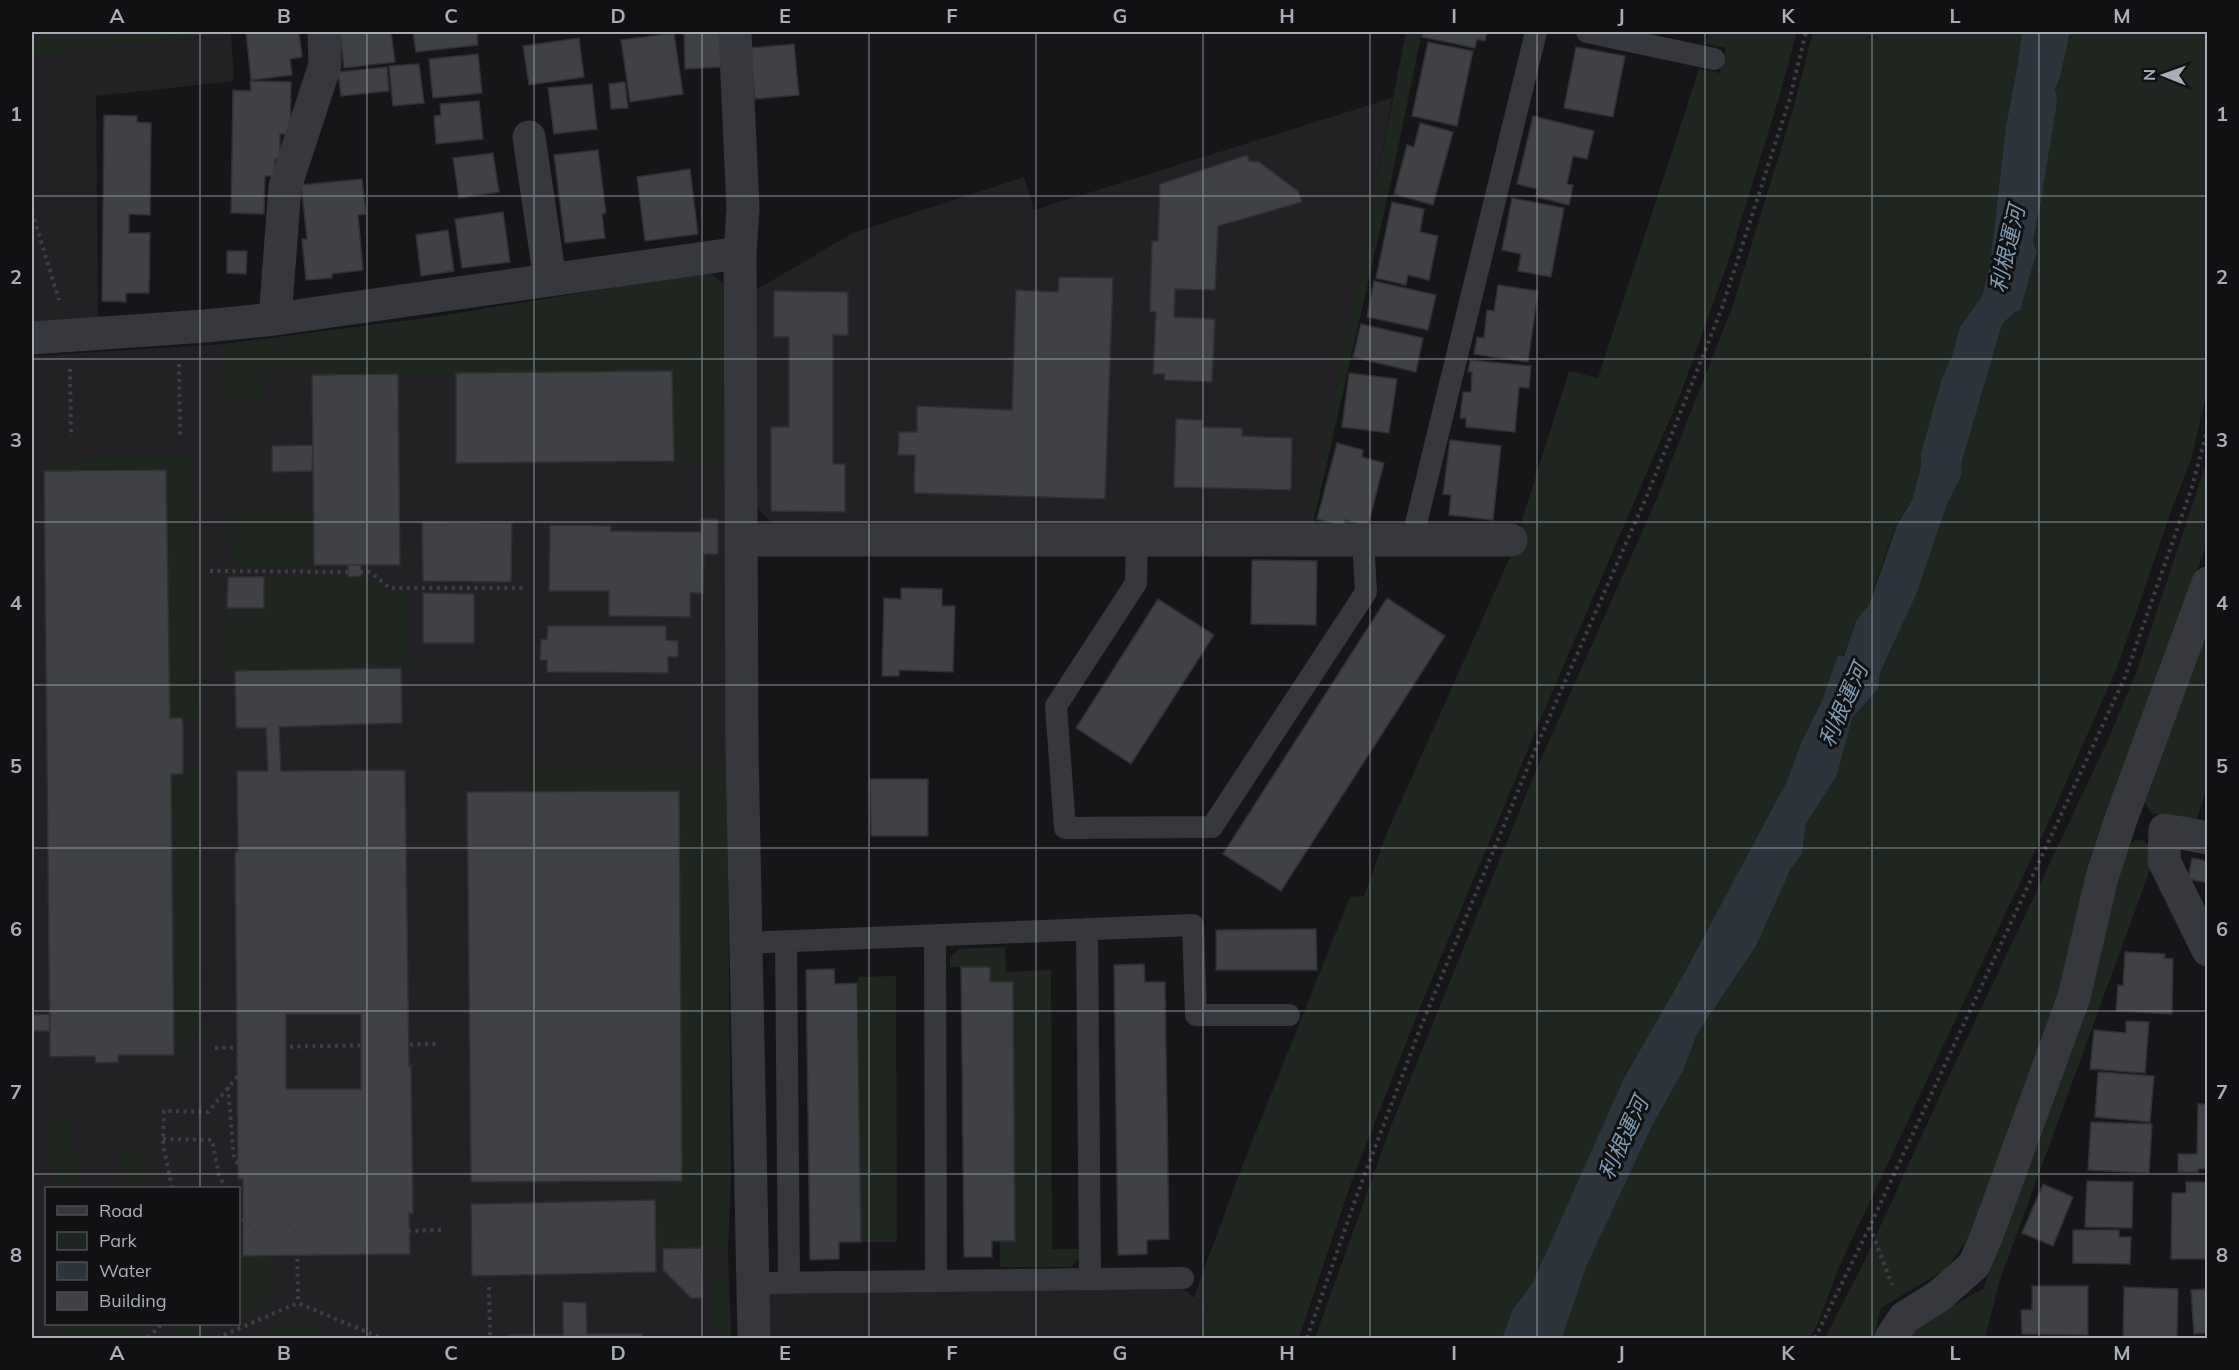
<svg xmlns="http://www.w3.org/2000/svg" width="2239" height="1370" font-family="Mulish,'Noto Sans JP',sans-serif">
	<style>
		.built { fill: #222225; fill-rule: evenodd }
		.green { fill: #1e261f }
		.water { fill: #2c353c }
		.building { fill: #404145; stroke: #303034; stroke-width: 1.5; fill-rule: evenodd }
		.lines { fill: none; stroke-linecap: round; stroke-linejoin: round }
		.path { stroke: #3d3f44; stroke-width: 4; stroke-dasharray: 3 4.5; stroke-linecap: butt }
		.service { stroke: #37383d; stroke-width: 22 }
		.minor { stroke: #37383d; stroke-width: 33 }
		.grid { fill: none; stroke: #a8adb8; stroke-width: 1.5; stroke-opacity: 0.55 }
		.labels { text-anchor: middle; dominant-baseline: central; stroke-width: 6; stroke-linejoin: round; paint-order: stroke }
		.water-label { font-size: 22px; font-style: italic; fill: #7f9bb3; stroke: #111113 }
		.neatline { fill: none; stroke: #a8adb8; stroke-width: 2 }
		.grid-label { font-size: 20px; text-anchor: middle; font-weight: bold; fill: #a8adb8 }
	</style>
	<rect width="100%" height="100%" fill="#161618"/>
	<!-- built -->
	<path class="built" d="M32,32H231L234,81L96,96L98,320L32,322Z
		M1392,98L1312,528L777,527L758,509L756,290L853,233L1024,177L1034,210Z
		M709,272L723,284L730,1093L728,1249L731,1338H32V356L225,344L434,317ZM46,1188H238V1324H46Z
		M1182,1289L1208,1307L1199,1338H770L769,1292Z"/>
	<!-- green -->
	<path class="green" d="M32,32H192V36L32,56Z
		M1406,32H1422L1390,186L1312,528H1308Z
		M1709,32H1797L1778,101L1729,259L1679,398L1541,718L1421,1005L1351,1183L1299,1338H1199L1208,1307L1194,1297L1241,1169L1350,897L1364,896L1386,835L1511,555L1569,371L1598,378L1699,69L1720,73L1726,48L1705,44Z
		M1813,32H2022L2017,68L2006,126L1990,265L1982,296L1960,327L1952,356L1942,378L1921,453V467L1912,500L1896,525L1868,606L1857,619L1849,643L1801,743L1787,781L1686,970L1624,1078L1532,1284L1513,1309L1502,1338H1315L1391,1126L1535,773L1654,505L1732,308L1793,110Z
		M2070,32H2207L2208,387L2192,457L2174,503L2118,665L2050,819L1839,1267L1818,1323L1810,1338H1562L1587,1265L1652,1126L1683,1071L1697,1034L1756,946L1791,867L1802,854L1806,824L1837,775L1852,718L1878,689L1880,674L1916,595L1947,504L1961,476L1962,461L2002,324L2015,312L2020,311L2037,251L2033,244V239L2040,207L2056,109L2057,97L2055,90L2060,78Z
		M709,272L723,284L724,461H674L672,371L312,375L311,370L262,371L261,403H230L225,395V344L434,317Z
		M192,457L197,723L183,724L182,718H170L166,470L44,471L45,459Z
		M2207,461V543L2183,608L2065,981L1972,1233L1946,1269L1881,1308L1874,1338H1825L1865,1260L1942,1091L2108,740L2138,668Z
		M313,513L314,565H229L228,523L237,514Z
		M365,576L388,593L407,594L408,668L228,671L227,608H264V577Z
		M2207,623V787L2196,822L2151,813L2143,799Z
		M726,763L731,1173L728,1248L656,1249L654,1181L682,1180L679,791L529,792V765Z
		M198,766L201,1029L174,1055L171,774H183V767Z
		M2135,840H2143L2150,846L2151,867L2000,1280L1985,1338H1908L1917,1325L1983,1289L2090,995L2115,880L2129,845Z
		M1005,947L1006,972L1051,970L1052,1249H1080V1257L1071,1267H1000V1241H1015L1013,982H990L989,967H950V958L959,949Z
		M896,976L897,1242H861L858,977Z
		M51,1120H73L74,1147L80,1188H53Z
		M118,1147H143L149,1188H121L120,1184L127,1182L125,1167H118Z
		M269,1255C282,1277 272,1316 242,1317L239,1315L238,1261L243,1256Z
		M712,1278H729L731,1338H713Z
		M301,1323L321,1329L335,1338H248L275,1328Z
		M55,1324H145L128,1338H55Z
		M180,1324H199L203,1328L193,1338H166Z"/>
	<!-- water -->
	<path class="water" d="M2022,32H2070L2060,78L2055,89L2057,97L2056,109L2040,207L2033,239V244L2037,251L2020,311L2015,312L2002,324L1962,461L1961,476L1947,504L1916,595L1880,673L1878,689L1852,718L1837,775L1806,824L1802,854L1791,868L1756,946L1697,1034L1683,1071L1652,1126L1587,1265L1562,1338H1502L1513,1309L1532,1284L1624,1078L1686,970L1787,781L1801,743L1823,698L1838,656H1844L1857,619L1868,606L1874,591L1897,525L1912,500L1921,467V453L1942,378L1952,356L1960,327L1982,296L1990,265L2006,126L2017,68Z"/>
	<!-- building -->
	<path class="building" d="M246,32H299L302,57L290,59L292,75L251,80Z
		M340,32H391L395,62L344,68Z
		M413,32H477L478,45L416,52Z
		M684,32H720L722,67L685,69Z
		M1423,32H1487L1485,41L1477,39L1475,48L1422,37Z
		M674,33L683,94L630,102L621,40Z
		M579,38L584,77L529,85L523,46Z
		M1428,42L1473,51L1457,126L1412,116Z
		M794,44L799,95L755,99L750,48Z
		M1576,47L1625,56L1613,117L1564,108Z
		M478,54L482,93L433,98L429,59Z
		M419,64L424,103L393,106L389,66Z
		M387,67L389,91L341,96L338,72Z
		M250,81L291,82L290,134H280V159H275L274,176H265L264,214L231,213L233,90L251,91Z
		M625,82L628,108L611,109L609,84Z
		M592,84L597,129L554,134L548,88Z
		M479,101L483,139L436,144L434,116L441,115L440,104Z
		M104,115L137,116V122L151,123L150,215L129,214V233H150L149,293H126V302L102,301Z
		M1533,116L1594,131L1587,159L1573,156L1567,184L1573,185L1569,205L1536,197L1537,189L1517,184Z
		M1420,123L1453,132L1433,205L1394,194L1407,145L1414,147Z
		M598,150L606,213L602,214L605,238L565,243L554,155Z
		M493,153L499,192L459,198L453,158Z
		M1247,155L1249,161L1259,162L1298,191L1302,202L1218,226L1215,290L1175,289L1174,317L1215,319L1212,382L1164,380L1165,374H1153L1156,312H1150L1152,241H1158L1160,184Z
		M690,169L698,234L645,241L637,177Z
		M362,179L366,214L358,215L363,270L332,274V278L306,280L302,239H307L301,185Z
		M1512,198L1564,208L1551,277L1518,271L1521,254L1502,250Z
		M1392,202L1424,209L1420,232L1438,236L1429,280L1408,275L1406,285L1376,278Z
		M503,212L510,262L462,268L455,219Z
		M448,230L454,271L421,276L416,235Z
		M227,251H247L246,274L227,273Z
		M1059,277L1113,278L1105,499L914,493L915,455H898L899,432H917V406L1012,410L1016,290L1058,292Z
		M1374,281L1436,295L1428,330L1367,317Z
		M1498,285L1538,291L1528,362L1474,354L1477,337L1484,338L1487,310L1494,311Z
		M774,291L848,292V335H833V464H845V512L771,511V427H789V337H774Z
		M1361,324L1423,338L1416,372L1353,357Z
		M1470,360L1531,366L1529,388L1519,387L1515,432L1466,427V418H1460L1463,392H1471L1472,372H1468Z
		M672,371L674,461L456,463V373Z
		M1349,373L1397,379L1389,433L1342,427Z
		M398,374L400,565H314L312,375Z
		M1176,419L1203,420L1202,427L1242,428V436L1292,438L1291,490L1174,487Z
		M1450,440L1501,446L1493,520L1449,515L1451,495L1443,494Z
		M1337,443L1363,450L1362,457L1384,463L1368,526L1345,520L1344,526L1317,519Z
		M313,445L312,471L272,472V446Z
		M166,470L170,718H182L183,724V774H171L174,1055H118V1062L96,1063L95,1056L50,1057L44,471Z
		M701,519H718V554H704L703,593H690V617L609,616V591H549L550,525L611,526V531L701,532Z
		M422,522L512,523L511,582L423,581Z
		M1252,560L1317,561L1316,625L1251,624Z
		M348,565H361V576L348,577Z
		M228,577H264V608H227Z
		M901,588L942,589V606H955L953,672L899,670V676H882L884,598L901,599Z
		M423,593L474,594V643H423Z
		M1387,598L1445,636L1281,891L1223,854Z
		M1158,599L1214,635L1131,764L1076,728Z
		M548,626H666V640L678,641V657H668V673L547,672V660H540L541,640L547,639Z
		M401,668L402,723L279,727L281,771L405,770L409,1066L411,1065L413,1214L409,1213L410,1254L243,1256V1179H238L235,852L238,851L237,771H268L266,728H236L235,671ZM286,1014H361V1089H286Z
		M870,779H928V836H871Z
		M679,791L682,1181L471,1182L467,792Z
		M2192,858L2208,861V883L2188,879Z
		M1316,929L1317,970H1216V930Z
		M2125,952L2165,954L2164,958L2173,959L2172,1014L2116,1011L2118,985L2123,986Z
		M1144,964L1145,982H1165L1169,1239L1147,1240V1254L1118,1255L1114,965Z
		M961,967H990V982H1013L1015,1241H992V1257H964Z
		M834,969L835,984L857,983L861,1242H839V1259L810,1260L806,970Z
		M50,1014V1031H32V1015Z
		M2126,1021L2149,1022L2145,1073L2090,1069L2094,1030L2126,1033Z
		M2098,1072L2154,1076L2150,1122L2095,1117Z
		M2198,1104H2208V1169H2198V1172H2178V1154H2197Z
		M2091,1122L2152,1124L2149,1173L2088,1170Z
		M2087,1181L2133,1182L2132,1228L2085,1227Z
		M2186,1182H2207L2208,1259H2171L2172,1193H2186Z
		M2043,1184L2073,1197L2053,1246L2022,1233Z
		M655,1200L656,1272L472,1276L471,1204Z
		M2073,1230H2119V1237H2131L2130,1264L2073,1263Z
		M701,1248L702,1298H691L663,1270V1249Z
		M2032,1286H2088V1335L2022,1334L2021,1310H2032Z
		M2124,1287L2178,1289L2177,1338H2123Z
		M2208,1289V1333L2194,1334L2191,1290Z
		M563,1302L586,1303L587,1334H642V1338H509V1335H563Z"/>
	<g class="lines">
		<!-- path -->
		<path class="path" d="M32,212L59,300
			M179,364L180,435
			M70,369L71,437
			M210,571L370,572L390,588H525
			M215,1048L440,1044
			M228,1087L234,1159L297,1234L298,1303
			M163,1139L212,1140L219,1175L225,1188
			M32,1173H33
			M172,1188L163,1144L164,1111L208,1112L262,1047
			M238,1213L257,1235L443,1230
			M1870,1227L1892,1285
			M489,1287L490,1338
			M148,1338L162,1324
			M217,1338L298,1303L381,1338
			M1307,1338L1357,1195L1420,1029L1534,752L1649,491L1722,308L1789,101L1806,32
			M1815,1338L1870,1226L2125,677L2192,487L2208,427"/>
		<!-- service -->
		<path class="service" d="M1587,32L1714,59
			M1137,540L1136,583L1056,706L1065,828L1212,827L1366,592L1363,540
			M1412,540L1536,32
			M1087,929L1090,1279
			M935,936L936,1281
			M786,941L789,1282
			M746,943L1193,925L1196,1015H1289
			M753,1283L1183,1278"/>
		<!-- minor -->
		<path class="minor" d="M735,32L743,209L740,253L742,750L754,1338
			M529,137L550,280
			M275,319L285,187L325,65L324,32
			M32,338L205,326L275,319L740,253
			M742,540H1511
			M2208,838L2165,830L2164,861L2208,950
			M1891,1338L1904,1318L1939,1296L1974,1265L1987,1235L2074,997L2102,877L2121,819L2208,583"/>
	</g>
	<!-- grid -->
	<path class="grid" d="M200,32V1188M367,32V1338M534,32V1338M702,32V1338M869,32V1338M1036,32V1338M1203,32V1338M1370,32V1338M1537,32V1338M1705,32V1338M1872,32V1338M2039,32V1338M32,196H2208M32,359H2208M32,522H2208M32,685H2208M32,848H2208M32,1011H2208M32,1174H2208M200,1324V1338"/>
	<g class="labels">
		<!-- water labels -->
		<g class="water-label">
			<text transform="translate(2007 249) rotate(-77)">利根運河</text>
			<text transform="translate(1843 705) rotate(-66)">利根運河</text>
			<text transform="translate(1623 1138) rotate(-65)">利根運河</text>
		</g>
	</g>
	<!-- border -->
	<rect width="2239" height="1370" fill="none" stroke="#111113" stroke-width="66"/>
	<!-- legend -->
	<rect x="45" y="1187" width="195" height="138" fill="#111113" stroke="#4d4f55" stroke-width="1.5"/>
	<rect x="57" y="1206" width="30" height="9" fill="#37383d" stroke="#4d4f55" stroke-width="1.5"/>
	<text x="99" y="1217" font-size="18" fill="#a8adb8">Road</text>
	<rect x="57" y="1232" width="30" height="18" fill="#1e261f" stroke="#4d4f55" stroke-width="1.5"/>
	<text x="99" y="1247" font-size="18" fill="#a8adb8">Park</text>
	<rect x="57" y="1262" width="30" height="18" fill="#2c353c" stroke="#4d4f55" stroke-width="1.5"/>
	<text x="99" y="1277" font-size="18" fill="#a8adb8">Water</text>
	<rect x="57" y="1292" width="30" height="18" fill="#404145" stroke="#4d4f55" stroke-width="1.5"/>
	<text x="99" y="1307" font-size="18" fill="#a8adb8">Building</text>
	<!-- north arrow -->
	<g transform="translate(2164 75) rotate(271)" stroke="#111113" stroke-width="4.5" paint-order="stroke">
	<path d="M0-4.5L10 22L0 15L-10 22Z" fill="#a8adb8"/>
	<text y="-9" font-size="16" font-weight="bold" text-anchor="middle" fill="#a8adb8">N</text>
	</g>
	<rect x="33" y="33" width="2173" height="1304" class="neatline"/>
	<g class="grid-label">
		<text x="117" y="23">A</text>
		<text x="284" y="23">B</text>
		<text x="451" y="23">C</text>
		<text x="618" y="23">D</text>
		<text x="785" y="23">E</text>
		<text x="952" y="23">F</text>
		<text x="1120" y="23">G</text>
		<text x="1287" y="23">H</text>
		<text x="1454" y="23">I</text>
		<text x="1621" y="23">J</text>
		<text x="1788" y="23">K</text>
		<text x="1955" y="23">L</text>
		<text x="2122" y="23">M</text>
		<text x="16" y="121">1</text>
		<text x="2222" y="121">1</text>
		<text x="16" y="284">2</text>
		<text x="2222" y="284">2</text>
		<text x="16" y="447">3</text>
		<text x="2222" y="447">3</text>
		<text x="16" y="610">4</text>
		<text x="2222" y="610">4</text>
		<text x="16" y="773">5</text>
		<text x="2222" y="773">5</text>
		<text x="16" y="936">6</text>
		<text x="2222" y="936">6</text>
		<text x="16" y="1099">7</text>
		<text x="2222" y="1099">7</text>
		<text x="16" y="1262">8</text>
		<text x="2222" y="1262">8</text>
		<text x="117" y="1360">A</text>
		<text x="284" y="1360">B</text>
		<text x="451" y="1360">C</text>
		<text x="618" y="1360">D</text>
		<text x="785" y="1360">E</text>
		<text x="952" y="1360">F</text>
		<text x="1120" y="1360">G</text>
		<text x="1287" y="1360">H</text>
		<text x="1454" y="1360">I</text>
		<text x="1621" y="1360">J</text>
		<text x="1788" y="1360">K</text>
		<text x="1955" y="1360">L</text>
		<text x="2122" y="1360">M</text>
	</g>
</svg>
